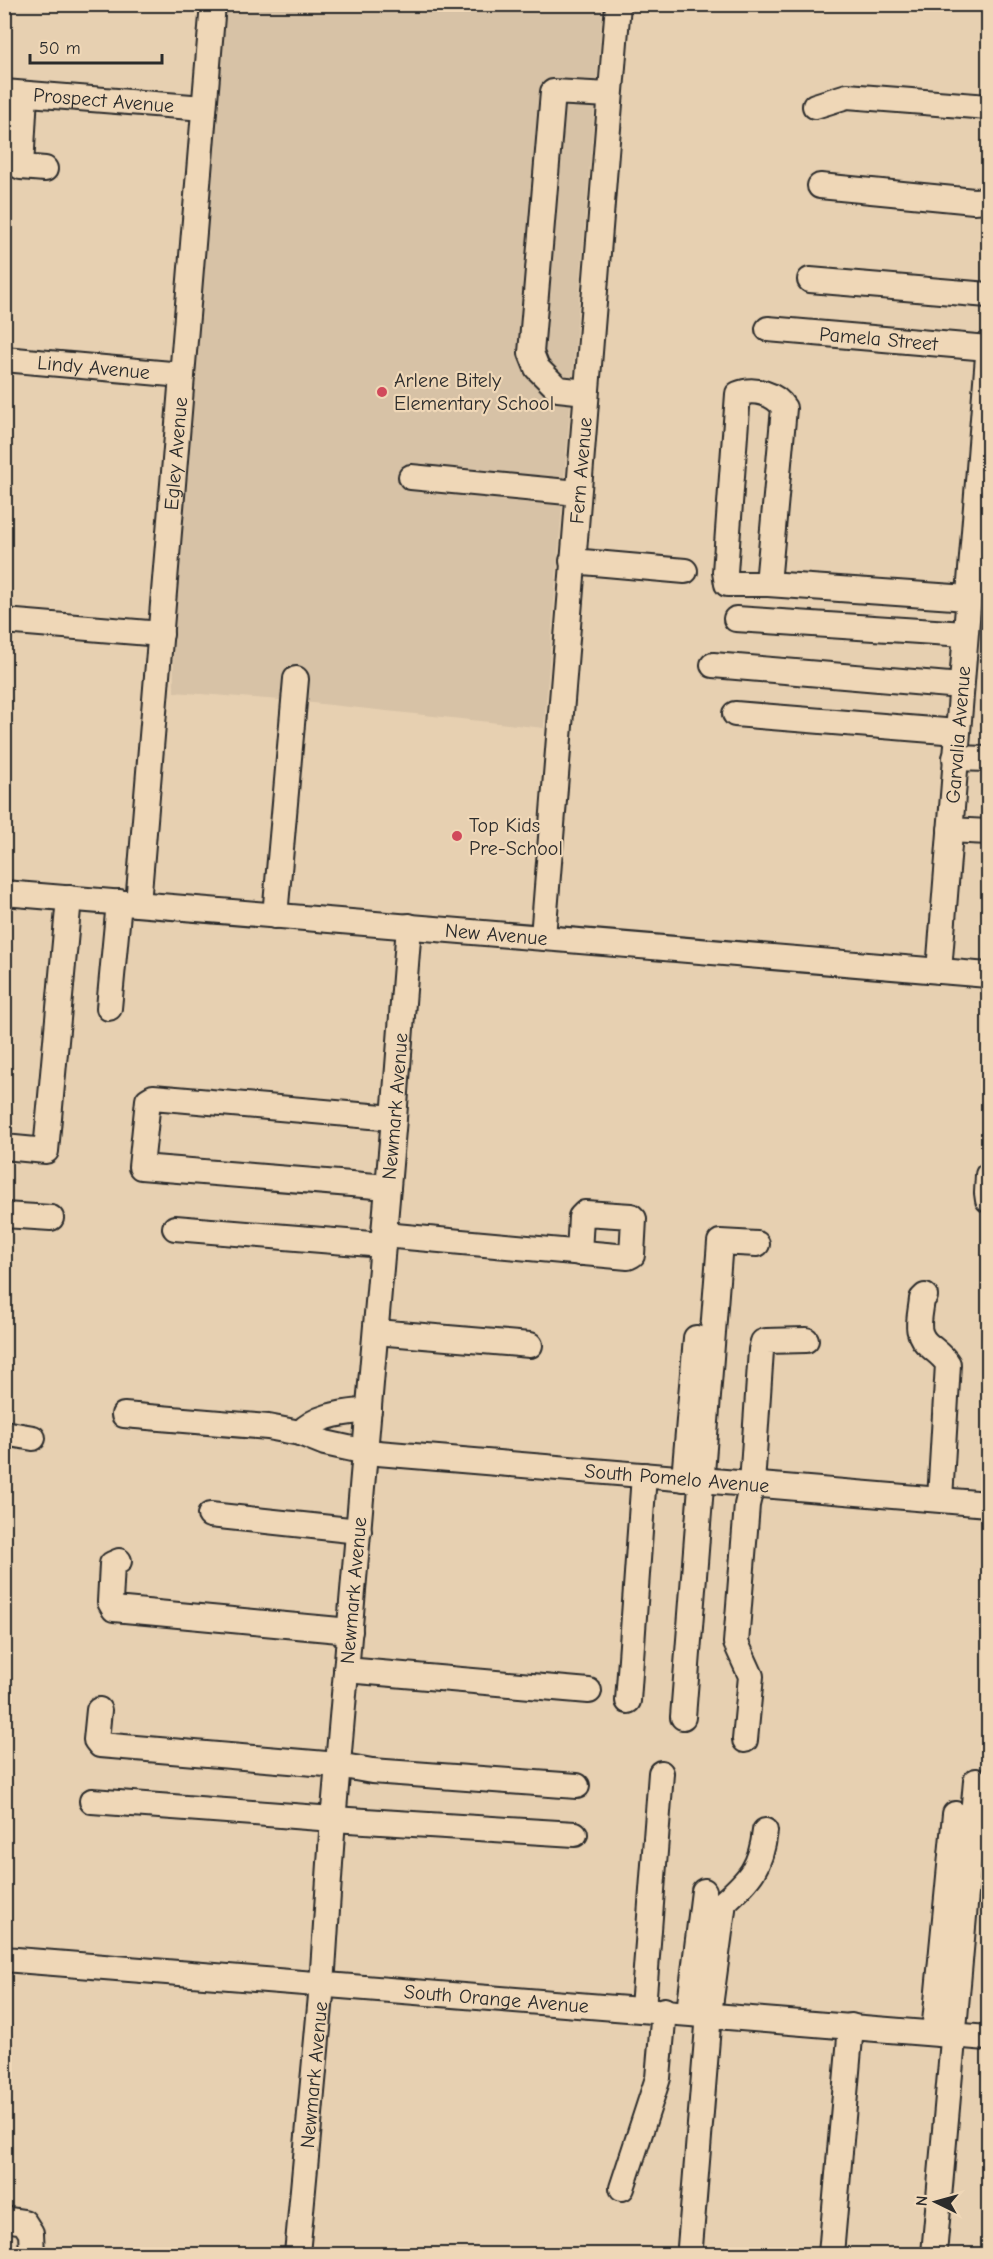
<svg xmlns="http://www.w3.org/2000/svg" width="993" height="2259" font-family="'Comic Neue',sans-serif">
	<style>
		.built { fill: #d7c2a6 }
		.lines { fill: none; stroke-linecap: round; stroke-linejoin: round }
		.minor-casing { stroke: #2b2b2b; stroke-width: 28 }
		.minor { stroke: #efd7b7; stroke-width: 24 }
		.poi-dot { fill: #d1495b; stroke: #efd7b7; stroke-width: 2 }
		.labels { text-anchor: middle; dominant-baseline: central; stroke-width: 4.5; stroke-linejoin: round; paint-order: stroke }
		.street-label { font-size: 20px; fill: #2b2b2b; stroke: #efd7b7 }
		.poi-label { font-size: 20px; fill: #2b2b2b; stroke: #efd7b7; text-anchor: start }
	</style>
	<rect width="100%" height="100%" fill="#e7d0b1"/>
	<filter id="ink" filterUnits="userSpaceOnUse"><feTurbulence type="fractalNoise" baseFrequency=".0167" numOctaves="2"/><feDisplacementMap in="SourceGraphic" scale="12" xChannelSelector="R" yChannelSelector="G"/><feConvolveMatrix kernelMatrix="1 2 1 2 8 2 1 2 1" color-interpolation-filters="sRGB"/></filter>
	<g filter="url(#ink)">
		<!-- built -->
		<path class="built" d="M226,5H603L544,728L294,701L174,692L173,630Z"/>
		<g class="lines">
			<!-- minor casing -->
			<g class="minor-casing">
				<g id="minor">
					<path id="s1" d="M4,92L204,108"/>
					<path d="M25,94L21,167L45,169"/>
					<path d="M815,106L847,96L988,107"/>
					<path d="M820,186L974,201L988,200"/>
					<path d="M810,280L988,295"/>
					<path id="s2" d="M768,329L988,348"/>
					<path id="s3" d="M4,359L182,375"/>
					<path d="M586,392L558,389L537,368L531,353L553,92L610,95"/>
					<path d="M411,477L578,493"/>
					<path d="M572,561L685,571"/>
					<path d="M768,584L784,408C776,394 754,387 738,394L725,572L727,584H768L968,598"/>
					<path d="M736,619L965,634"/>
					<path d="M4,621L161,634"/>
					<path d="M713,665L961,686"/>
					<path d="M735,714L957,732"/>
					<path d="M955,758L988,759"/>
					<path d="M950,830L988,832"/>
					<path id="s4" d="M4,893L988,975"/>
					<path id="s5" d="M138,904L213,4"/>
					<path d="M275,916L296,679"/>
					<path id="s6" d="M543,937L618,4"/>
					<path id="s7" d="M939,971L988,356"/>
					<path d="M109,1008L119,902"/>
					<path d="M4,1147L46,1151L69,898"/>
					<path d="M988,1175L987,1193L988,1200"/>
					<path d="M388,1187L141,1167L148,1100L153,1097L394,1118"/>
					<path d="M4,1215L51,1218"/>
					<path d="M175,1228L383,1245"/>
					<path d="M384,1235L628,1257L632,1255L634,1219L631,1216L585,1213L581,1217L579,1253"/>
					<path d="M925,1296L922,1299C920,1319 913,1334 931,1347C937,1352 944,1357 948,1364L940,1499"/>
					<path d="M376,1332L530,1345"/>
					<path id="s8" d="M124,1415L268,1427L300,1433L325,1443L366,1452L988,1504"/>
					<path d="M4,1433L33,1438"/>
					<path d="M300,1433C318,1414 345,1413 369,1410"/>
					<path d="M684,1479L696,1338"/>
					<path d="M210,1515L359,1531"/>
					<path d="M119,1561L112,1564L110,1602L114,1609L350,1631"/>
					<path d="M346,1670L589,1691"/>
					<path d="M628,1701L644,1475"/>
					<path d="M99,1710L96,1740L100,1745L338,1765L372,1771L577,1786"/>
					<path d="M683,1717L720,1242L757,1244"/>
					<path d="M745,1740L751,1676L736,1643L747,1505L752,1484L761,1350L763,1342L766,1341L806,1340"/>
					<path d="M92,1801L333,1819L575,1834"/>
					<path id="s9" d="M4,1959L988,2038"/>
					<path d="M643,2008L661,1773"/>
					<path d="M689,2012L704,1891"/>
					<path d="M934,2033L955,1814"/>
					<path d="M622,2188L658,2078L664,2010"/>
					<path d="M4,2219L24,2222L31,2233L32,2254"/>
					<path d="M690,2247L709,2014L724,1902C750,1879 761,1867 765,1831"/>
					<path id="s10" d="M297,2254L322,1985L332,1833L394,1118L409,926"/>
					<path d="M831,2254L851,2026"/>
					<path d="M934,2254L976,1781"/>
				</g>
			</g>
			<!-- minor -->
			<use href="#minor" class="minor"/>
		</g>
	</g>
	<!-- markers -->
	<g class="poi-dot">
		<circle cx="382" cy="392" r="6"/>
		<circle cx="457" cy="836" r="6"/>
	</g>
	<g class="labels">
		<!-- street labels -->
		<g class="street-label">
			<text stroke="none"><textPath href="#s1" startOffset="100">Prospect Avenue</textPath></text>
			<text stroke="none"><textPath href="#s2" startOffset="111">Pamela Street</textPath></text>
			<text stroke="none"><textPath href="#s3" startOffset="90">Lindy Avenue</textPath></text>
			<text stroke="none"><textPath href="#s5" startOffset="452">Egley Avenue</textPath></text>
			<text stroke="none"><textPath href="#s6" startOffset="468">Fern Avenue</textPath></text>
			<text stroke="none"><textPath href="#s7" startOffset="237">Garvalia Avenue</textPath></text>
			<text stroke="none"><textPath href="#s4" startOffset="494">New Avenue</textPath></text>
			<text stroke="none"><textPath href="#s10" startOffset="1152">Newmark Avenue</textPath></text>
			<text stroke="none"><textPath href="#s8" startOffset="558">South Pomelo Avenue</textPath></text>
			<text stroke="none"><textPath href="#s10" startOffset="666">Newmark Avenue</textPath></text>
			<text stroke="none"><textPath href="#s9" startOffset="494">South Orange Avenue</textPath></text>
			<text stroke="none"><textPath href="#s10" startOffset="180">Newmark Avenue</textPath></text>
		</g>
		<!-- poi labels -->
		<g class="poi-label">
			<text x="394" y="380">Arlene Bitely<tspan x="394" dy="23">Elementary School</tspan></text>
			<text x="469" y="825">Top Kids<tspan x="469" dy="23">Pre-School</tspan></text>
		</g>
	</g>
	<!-- margin -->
	<rect width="993" height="2259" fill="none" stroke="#efd7b7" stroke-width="24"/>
	<rect x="12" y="12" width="969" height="2235" fill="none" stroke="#2b2b2b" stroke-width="2" filter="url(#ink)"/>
	<!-- north arrow -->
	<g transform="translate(936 2202) rotate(275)" stroke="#efd7b7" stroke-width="4.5" paint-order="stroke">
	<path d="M0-4.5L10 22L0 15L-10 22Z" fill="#2b2b2b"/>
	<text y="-9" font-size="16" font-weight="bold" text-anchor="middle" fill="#2b2b2b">N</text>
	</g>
	<!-- scale -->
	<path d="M30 54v9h132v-9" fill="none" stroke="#2b2b2b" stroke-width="3"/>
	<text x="39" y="54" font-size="18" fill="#2b2b2b" stroke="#efd7b7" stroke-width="4.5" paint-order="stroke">50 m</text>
</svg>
